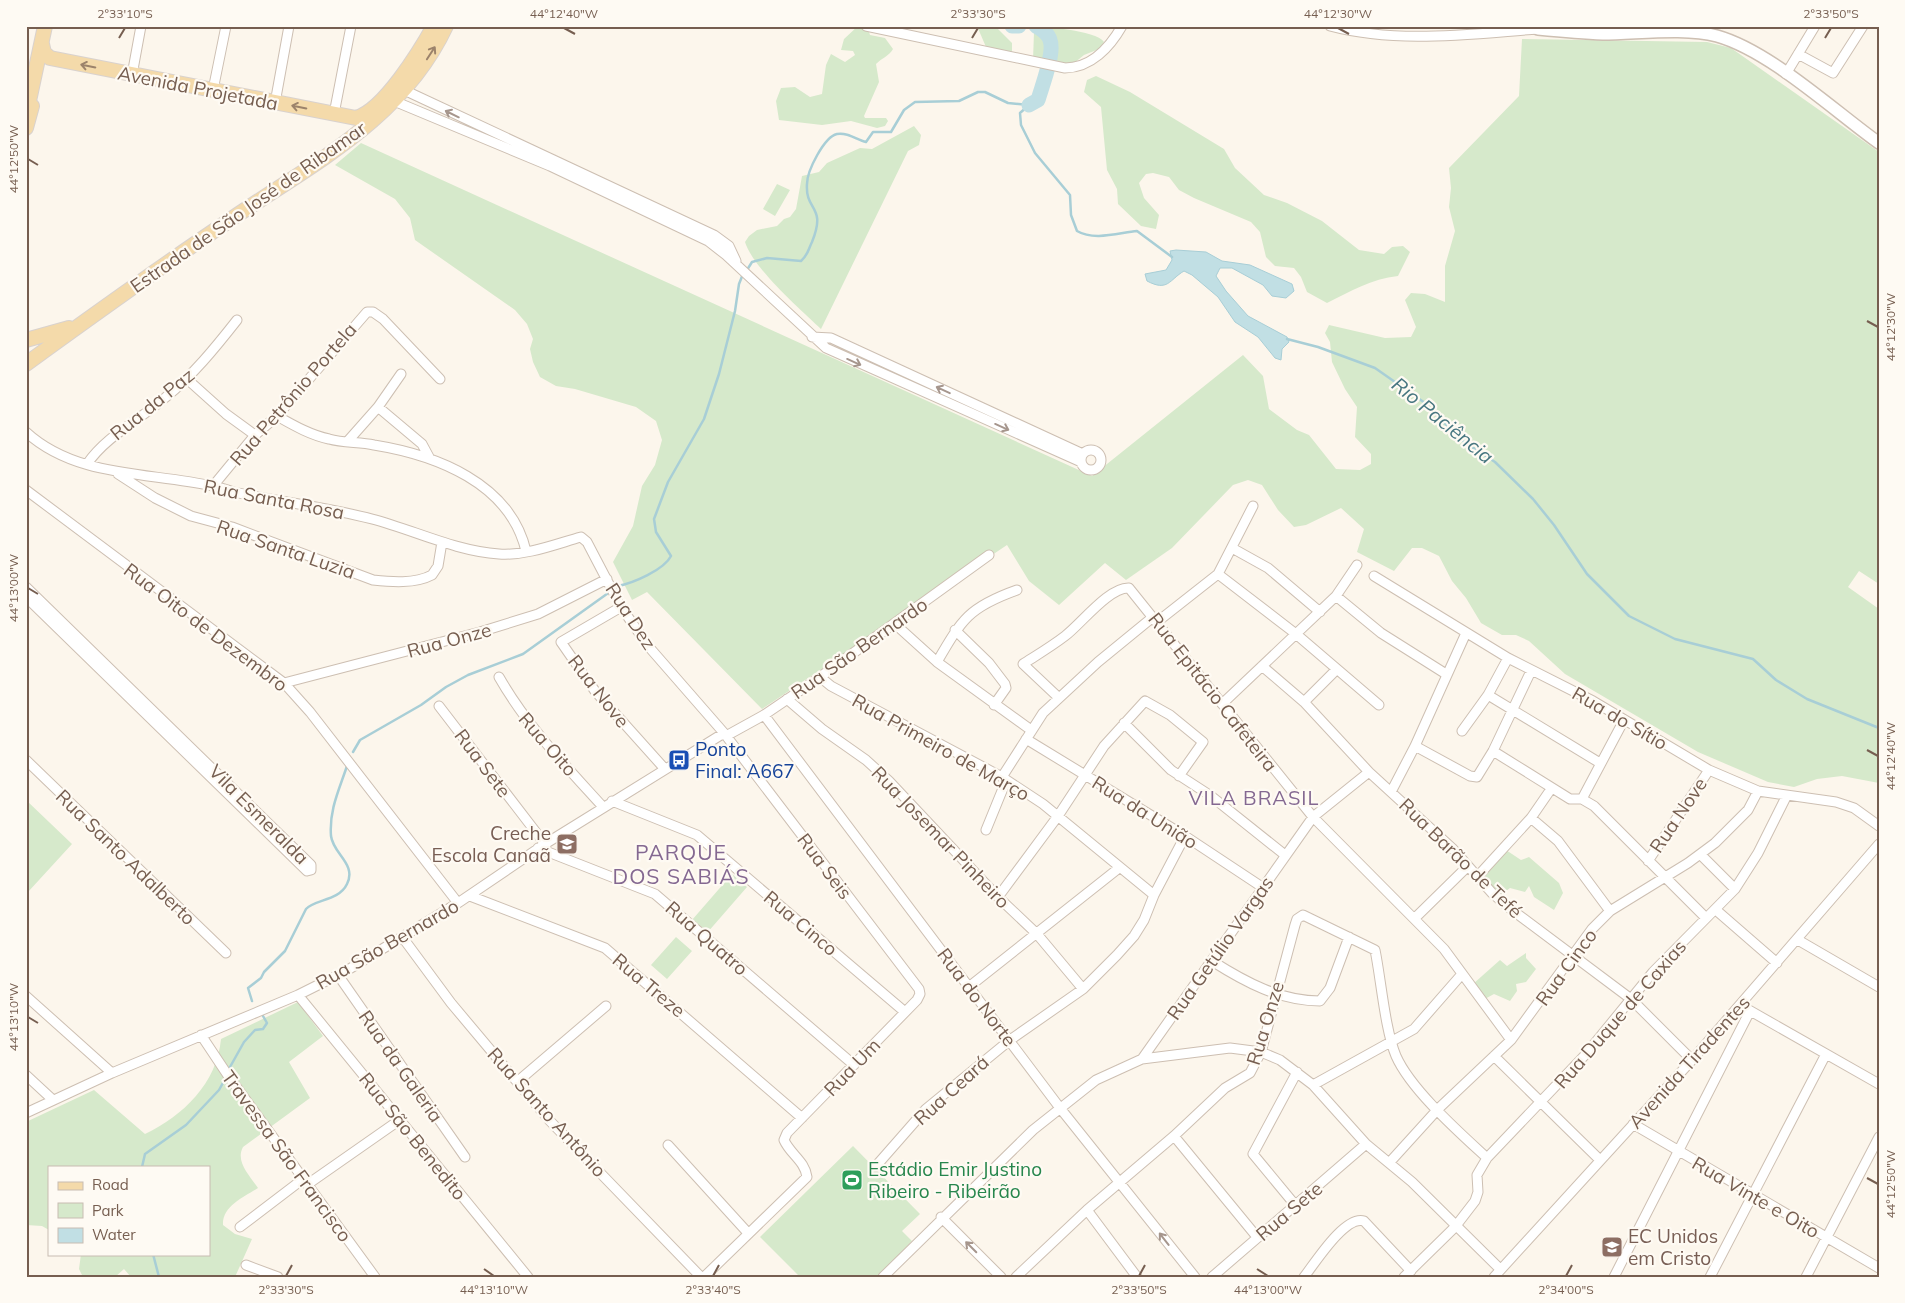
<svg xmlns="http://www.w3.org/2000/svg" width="1905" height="1303" font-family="Mulish,sans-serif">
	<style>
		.green { fill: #d6e9cb }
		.water { fill: #c1dfe4; stroke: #a8ced6 }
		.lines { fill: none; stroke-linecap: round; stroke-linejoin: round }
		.stream { stroke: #a8ced6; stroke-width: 2.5 }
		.river { stroke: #c1dfe4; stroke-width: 15 }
		.minor-casing { stroke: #cdbfb2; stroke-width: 11 }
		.tertiary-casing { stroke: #cdbfb2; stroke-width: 14 }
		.primary-casing { stroke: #d9d2ce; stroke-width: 16 }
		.minor { stroke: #fff; stroke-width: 9 }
		.tertiary { stroke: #fff; stroke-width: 11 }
		.primary { stroke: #f4daaa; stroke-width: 14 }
		.oneway { stroke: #9c836b }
		.oneway2 { stroke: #a6968d }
		.ticks { fill: none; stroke: #765e50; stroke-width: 2 }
		.labels { text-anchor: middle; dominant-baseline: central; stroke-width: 4.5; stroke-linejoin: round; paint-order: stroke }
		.street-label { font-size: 19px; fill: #765e50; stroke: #fefaf3 }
		.transit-label { font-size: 19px; fill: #164399; stroke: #fefaf3; text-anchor: start }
		.education-label { font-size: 19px; fill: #785e54; stroke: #fefaf3; text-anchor: end }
		.leisure-label { font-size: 19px; fill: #27864d; stroke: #fefaf3; text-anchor: start }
		.water-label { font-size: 20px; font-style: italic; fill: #477680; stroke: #fefaf3 }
		.neighbourhood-label { font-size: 20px; letter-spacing: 1px; fill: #846891; stroke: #fefaf3 }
		.quarter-label { font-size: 21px; letter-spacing: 1px; fill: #846891; stroke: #fefaf3 }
		.neatline { fill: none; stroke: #765e50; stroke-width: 2 }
		.ticks-label { font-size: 12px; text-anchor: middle; fill: #765e50 }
	</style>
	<rect width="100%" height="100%" fill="#fcf6ec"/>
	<!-- green -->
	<path class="green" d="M858,26H867L870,35L885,38L893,49C889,56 882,58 876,64L879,82L864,116L865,118H886L888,121L885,126L877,128L851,121L822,125L779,120L776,101L781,88L795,87L810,97L822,94L826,65L831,54L845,62L855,55L853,51L841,50L844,39Z
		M977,26H995L1012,43V51L1009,55L986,47Z
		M1026,26C1041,26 1096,30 1104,42L1099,49L1084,55L1073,64L1033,60L1034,32Z
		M1522,39L1707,42L1731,48L1879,152V584L1859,571L1848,587L1879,609V783L1842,776L1817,779L1794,787L1768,782L1698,752L1565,674L1529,641L1516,635H1502L1481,623L1466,598L1452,581L1439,556L1422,548H1412L1394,571L1357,552L1364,529L1341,508L1306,525L1294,527L1278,510L1262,485L1248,480L1233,485L1172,548L1126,580L1105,563L1059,605L1029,581L1007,545L762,709L647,592L632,600L613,562L633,526L642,486L655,465L662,440L656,421L636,407L575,389L556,386L540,377L533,362L530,349L533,339L527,324L515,310L415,240L410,218L395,199L335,165L361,143L1092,476L1243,355L1263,376L1269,409L1297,430L1309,435L1336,469L1360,470L1371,464V454L1355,437L1357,407L1345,389L1332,362L1330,342L1325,333L1329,325L1385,338L1411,337L1416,327L1405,300L1411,293L1425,294L1445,302V266L1455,231L1449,207L1451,188L1449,168L1519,96Z
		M1096,76L1130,92L1224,149L1235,168L1264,195L1287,203L1322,221L1359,250L1384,254L1392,247L1403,246L1410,252L1398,276C1371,279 1351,291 1327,303L1307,292L1301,277L1294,268L1275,266L1266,257L1260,232L1251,222L1194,198L1179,190L1169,177L1153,173L1146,174L1139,183L1144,198L1159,215L1156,229L1141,226L1118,204L1117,189L1107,170L1101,107L1084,92L1087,80Z
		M914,126L921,135L919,145L908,151L821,329C800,309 753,268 745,242L749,236L757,230L777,226L784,219L790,217L796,209L802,176L819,172L827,163L860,148L872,149Z
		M777,184L790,190L775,216L763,209Z
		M26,800L72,844L28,892L26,891Z
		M1506,850L1521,860L1529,857L1559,883L1563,893L1554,910L1534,897L1529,886L1525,892L1510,888L1498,897L1481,878Z
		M732,874L747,887L707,933L692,920Z
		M676,937L692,951L667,979L651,965Z
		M1526,953V958L1536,969L1526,982L1516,984L1517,991L1510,1001L1494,994L1483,1000L1473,984L1500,960L1507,966Z
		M298,1002L323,1036L289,1062L310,1098L243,1147C235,1162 250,1176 258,1188C244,1197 222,1206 223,1225L235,1234L252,1239L235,1277H131L124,1269L115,1277H83L79,1269L81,1254H209V1167H49V1230L42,1226L26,1225V1122L94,1090L145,1134C183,1116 217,1083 221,1039Z
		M853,1146L920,1214L902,1231L912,1241L878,1277H800L760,1237Z"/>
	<!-- water -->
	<path class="water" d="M1176,250L1206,252L1222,261L1250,265L1292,284L1294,291L1286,298L1272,296L1263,285L1232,268H1220L1216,276L1226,291L1248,316L1287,337L1289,342L1282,349L1281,360L1275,358L1258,337L1235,322L1218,297L1192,275L1184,271C1169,280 1168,292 1147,281L1145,274L1166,270L1172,260L1170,251Z"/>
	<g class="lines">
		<!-- stream -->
		<path class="stream" d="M1029,105L1020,113L1021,125L1035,153L1070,195L1071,215L1077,231C1094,241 1118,233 1137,231L1172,257
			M747,270L752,262L767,258L801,261C808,255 808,250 812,242C827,205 805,212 807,184C807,171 824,137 837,134C848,132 857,140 866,142L873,132H891L904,110L915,102L959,101L978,92H985L1008,103L1029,105
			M1287,339L1318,347L1375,368L1425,403L1461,440L1495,462L1533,499L1554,525L1587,574L1629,616L1675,639L1753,659L1776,680L1807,699L1879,728
			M353,752L360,740L421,705L446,687L468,675L523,654L618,586C633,583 664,570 671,556L656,532L654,519L668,482L704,419L719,374L735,311L739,284L743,274
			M252,1001L248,988L261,978L264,972L285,951L306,909C315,899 339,901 347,884C357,864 333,854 331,836C329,810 339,790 347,766
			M230,1067L244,1042L255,1030L263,1029L267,1023L263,1016
			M142,1167L145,1154L186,1125L219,1090L224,1081
			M153,1254L159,1277"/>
		<!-- river -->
		<path class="river" d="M1012,26H1019
			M1029,105L1038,100C1042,86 1055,53 1050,40C1048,33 1042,30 1036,26"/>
		<!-- minor casing -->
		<g class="minor-casing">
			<path id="minor" d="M866,26L1065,68C1091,68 1110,47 1122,26
				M1330,26C1397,44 1469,34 1538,29
				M1798,54L1833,73L1863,26
				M1786,74L1815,26
				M132,75L141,26
				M213,90L226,26
				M404,90L714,235L729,246L736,261
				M394,101L550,166L708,241L726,255L826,348L1081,462
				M275,103L289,26
				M334,114L351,26
				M812,337L831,338L1083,454
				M187,379L226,414L255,435
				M378,407L422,444L429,457
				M277,416C293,425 310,435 329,439C343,443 359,442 374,445C436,455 510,483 526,551
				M26,432C76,478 150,472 212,486C220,487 227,490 234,492C280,502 326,507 372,519C414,530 455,551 499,554C526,556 556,544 581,537L587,542L621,607L649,647L724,733L919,989L920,994L917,1000L787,1133L784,1140C790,1154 805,1161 807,1177L704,1277
				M347,442L378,407L401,374
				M1081 460a10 10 0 1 1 20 0a10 10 0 1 1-20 0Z
				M87,464C107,435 140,420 166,397C193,375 215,348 237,320
				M118,474L155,498L191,516L232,527L373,580C391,582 415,584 432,575L438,566L442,542
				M213,486L255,435L277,416L367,312H373L383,319L440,379
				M26,490L284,683L310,712L458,903
				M1232,548L1268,568L1320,612
				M1218,574L1296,634L1379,705
				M1374,576L1508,658L1593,701L1709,770L1758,791L1836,802L1854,808L1879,826
				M26,587L311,865V870L307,871L26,597
				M1336,596L1381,633L1446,674
				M621,607L561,642L595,691L664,768
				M1157,622L1218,574L1253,506
				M895,624L937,662L1031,730
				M955,630L989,663L1005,684L1006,688L994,705
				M937,662C962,619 969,607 1017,590
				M1262,666L1304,702L1369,772L1452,848L1492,893L1512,910L1631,999L1692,1060
				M499,677C527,726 565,765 603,807
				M820,677L831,686L1002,777L1043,804L1154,895
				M284,683L480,632L538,614L607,579
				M1488,695L1600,763
				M1058,697L1023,664C1037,655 1052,646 1065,636C1081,624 1109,587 1129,588L1313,817L1444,949L1511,1040
				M787,699L822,729L866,760L889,781L998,897L1037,934L1083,989
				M1304,702L1336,670
				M1222,704L1336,596L1357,565
				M439,706L545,844
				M764,715L1060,1108L1195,1277
				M1124,723L1171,770L1211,796L1285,855
				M1462,731L1488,695L1508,658
				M726,736L764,715L820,677L989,555
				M1026,739L1185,836L1262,887
				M1415,746L1470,776L1477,777L1493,751L1531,671
				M1493,751L1570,799H1582L1624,720
				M26,760L226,953
				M1002,777L1043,713L1098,662L1153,617
				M1391,792L1415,746L1466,633
				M1582,799L1594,806L1706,918
				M612,801L697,835L905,1012
				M1531,818L1558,841L1610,911
				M986,830L1006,781
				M538,848L655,894L854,1065
				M1701,855L1735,889
				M1648,861L1709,770
				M1477,877L1531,818L1551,789
				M470,896L605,948L802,1118
				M998,897L1058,816L1104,746L1145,701L1170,715L1203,742L1179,776
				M1716,910L1777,963
				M1415,918L1468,866
				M403,938L451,1003L550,1121L701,1277
				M1798,940L1879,987
				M1212,961C1245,982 1280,1001 1320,1001L1330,988L1349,937
				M338,975L465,1157
				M970,986L1119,868
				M298,995L528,1277
				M26,996L112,1073
				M1747,1009L1879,1084
				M201,1035L227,1074L375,1277
				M1494,1056L1600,1160
				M1142,1059L1230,1048L1261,1052L1280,1060L1313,1085L1366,1144L1412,1182L1500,1269
				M26,1075L53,1100
				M517,1082L606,1006
				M1313,1085L1414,1029L1462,974
				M26,1113L112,1073L298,995L346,971L458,903L545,844L724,733
				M1633,1124L1879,1268
				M1174,1136L1257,1237
				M668,1145L748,1233
				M1389,1163L1438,1109L1511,1040L1592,929L1610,911L1688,863L1715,843L1748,810L1758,791
				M876,1166L926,1109L1010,1040L1083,989L1117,955L1134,936L1144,920L1154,895L1185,836
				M308,1184L401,1119
				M1296,1206L1253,1154L1297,1072
				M1087,1210L1137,1277
				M941,1217L1001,1277
				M240,1227L303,1179
				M246,1265L278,1277
				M883,1277L1033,1130L1096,1080L1142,1059L1313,817L1369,772
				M1016,1277L1087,1210L1174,1136L1225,1088L1250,1073L1261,1052L1295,925L1297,919L1303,915L1375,950C1381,979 1385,1030 1396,1056C1411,1090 1460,1133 1487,1158
				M1212,1277L1366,1144
				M1304,1277C1315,1263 1345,1215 1364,1221L1411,1271
				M1404,1277L1455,1227L1475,1201L1478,1192L1477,1175L1487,1158L1586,1054L1653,972L1735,889L1758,853L1786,797
				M1494,1277L1692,1060L1879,844
				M1614,1277L1750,1011
				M1710,1277L1826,1054
				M1806,1277L1879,1137"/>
		</g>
		<!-- tertiary casing -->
		<g class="tertiary-casing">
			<path id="tertiary" d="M1531,26L1538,29C1559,31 1581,33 1603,34C1637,34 1684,27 1717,36C1770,51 1833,110 1879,143"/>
		</g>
		<!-- primary casing -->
		<g class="primary-casing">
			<path id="primary" d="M42,44L44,53L50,58L356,118C384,110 420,51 434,26
				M26,115L45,26
				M26,128L32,106
				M26,340L69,328
				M26,364C92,316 159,268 227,222C308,166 402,121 446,26"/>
		</g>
		<!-- minor -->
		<use href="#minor" class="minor"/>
		<!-- tertiary -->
		<use href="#tertiary" class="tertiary"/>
		<!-- primary -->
		<use href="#primary" class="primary"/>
	</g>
	<!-- one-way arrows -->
	<defs><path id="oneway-shaft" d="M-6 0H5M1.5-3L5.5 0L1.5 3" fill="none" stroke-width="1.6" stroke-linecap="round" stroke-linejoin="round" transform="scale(1.25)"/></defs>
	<g class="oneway">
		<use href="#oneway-shaft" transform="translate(431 53) rotate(-57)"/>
		<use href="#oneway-shaft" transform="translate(88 66) rotate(-169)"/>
		<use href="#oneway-shaft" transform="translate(299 107) rotate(-169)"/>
	</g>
	<g class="oneway2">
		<use href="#oneway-shaft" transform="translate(452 114) rotate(-154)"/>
		<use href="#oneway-shaft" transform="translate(854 362) rotate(24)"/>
		<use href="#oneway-shaft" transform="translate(943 390) rotate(-155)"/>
		<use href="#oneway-shaft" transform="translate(1002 427) rotate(24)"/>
		<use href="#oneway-shaft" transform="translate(1164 1239) rotate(-128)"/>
		<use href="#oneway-shaft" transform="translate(971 1247) rotate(-135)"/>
	</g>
	<!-- ticks -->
	<path class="ticks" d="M564,28L575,34M1338,28L1349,34M119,38L125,28M972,38L978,28M1825,38L1831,28M28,159L38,165M1867,321L1878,327M28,588L38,594M1867,750L1878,756M28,1017L38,1023M1867,1178L1878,1184M484,1269L494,1276M1257,1269L1268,1276M286,1276L292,1265M713,1276L719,1265M1139,1276L1145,1265M1566,1276L1572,1265"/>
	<!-- icons -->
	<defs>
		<g id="bus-square" transform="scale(1.125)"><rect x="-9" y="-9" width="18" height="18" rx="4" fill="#1a4fb4" stroke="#fefaf3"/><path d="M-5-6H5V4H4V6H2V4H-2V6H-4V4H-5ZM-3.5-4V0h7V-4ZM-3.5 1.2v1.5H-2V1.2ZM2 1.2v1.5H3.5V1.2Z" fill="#fff"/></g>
		<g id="school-square" transform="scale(1.125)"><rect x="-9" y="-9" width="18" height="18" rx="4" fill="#8d6e63" stroke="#fefaf3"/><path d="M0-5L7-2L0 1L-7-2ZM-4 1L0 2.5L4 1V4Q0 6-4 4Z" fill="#fff"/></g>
		<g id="stadium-square" transform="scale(1.125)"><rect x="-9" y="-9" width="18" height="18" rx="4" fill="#2e9e5b" stroke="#fefaf3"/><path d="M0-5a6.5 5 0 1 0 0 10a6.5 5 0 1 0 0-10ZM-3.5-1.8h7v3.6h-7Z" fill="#fff"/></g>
	</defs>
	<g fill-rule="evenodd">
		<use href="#bus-square" x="679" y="760"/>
		<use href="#school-square" x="567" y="844"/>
		<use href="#stadium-square" x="852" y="1180"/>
		<use href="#school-square" x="1612" y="1247"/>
	</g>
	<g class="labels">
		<!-- street labels -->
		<g class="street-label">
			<text transform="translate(198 88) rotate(11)">Avenida Projetada</text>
			<text transform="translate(248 207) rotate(-35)">Estrada de São José de Ribamar</text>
			<text transform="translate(293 394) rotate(-49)">Rua Petrônio Portela</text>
			<text transform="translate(152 404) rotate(-39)">Rua da Paz</text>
			<text transform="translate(274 499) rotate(11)">Rua Santa Rosa</text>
			<text transform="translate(286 549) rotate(19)">Rua Santa Luzia</text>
			<text transform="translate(631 616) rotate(57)">Rua Dez</text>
			<text transform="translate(206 627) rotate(37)">Rua Oito de Dezembro</text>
			<text transform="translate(449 640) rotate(-15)">Rua Onze</text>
			<text transform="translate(859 648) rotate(-35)">Rua São Bernardo</text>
			<text transform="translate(599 691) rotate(52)">Rua Nove</text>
			<text transform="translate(1213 692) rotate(52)">Rua Epitácio Cafeteira</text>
			<text transform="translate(1620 718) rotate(30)">Rua do Sítio</text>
			<text transform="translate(548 744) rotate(49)">Rua Oito</text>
			<text transform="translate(941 747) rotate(29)">Rua Primeiro de Março</text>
			<text transform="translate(483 763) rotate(53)">Rua Sete</text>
			<text transform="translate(1145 812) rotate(32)">Rua da União</text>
			<text transform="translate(259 814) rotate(45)">Vila Esmeralda</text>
			<text transform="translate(1678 815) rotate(-56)">Rua Nove</text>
			<text transform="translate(941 837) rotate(46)">Rua Josemar Pinheiro</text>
			<text transform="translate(126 857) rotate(44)">Rua Santo Adalberto</text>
			<text transform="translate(1461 858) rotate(44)">Rua Barão de Tefé</text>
			<text transform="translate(825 866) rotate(53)">Rua Seis</text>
			<text transform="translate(801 923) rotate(40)">Rua Cinco</text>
			<text transform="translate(707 938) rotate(41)">Rua Quatro</text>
			<text transform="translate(387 944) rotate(-30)">Rua São Bernardo</text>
			<text transform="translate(1220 948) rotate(-55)">Rua Getúlio Vargas</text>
			<text transform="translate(1566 967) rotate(-54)">Rua Cinco</text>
			<text transform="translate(649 985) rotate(40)">Rua Treze</text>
			<text transform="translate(977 997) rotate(53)">Rua do Norte</text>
			<text transform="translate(1620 1014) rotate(-49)">Rua Duque de Caxias</text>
			<text transform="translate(1265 1023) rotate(-73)">Rua Onze</text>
			<text transform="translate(1689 1062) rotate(-48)">Avenida Tiradentes</text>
			<text transform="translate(401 1066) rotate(55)">Rua da Galeria</text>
			<text transform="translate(852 1067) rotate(-46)">Rua Um</text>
			<text transform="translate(951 1090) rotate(-42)">Rua Ceará</text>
			<text transform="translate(547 1112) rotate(48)">Rua Santo Antônio</text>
			<text transform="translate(413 1136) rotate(51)">Rua São Benedito</text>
			<text transform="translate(287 1156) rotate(54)">Travessa São Francisco</text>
			<text transform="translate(1756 1197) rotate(30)">Rua Vinte e Oito</text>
			<text transform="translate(1289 1211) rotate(-40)">Rua Sete</text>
		</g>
		<!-- transit labels -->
		<g class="transit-label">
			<text x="695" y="749">Ponto<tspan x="695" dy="22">Final: A667</tspan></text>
		</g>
		<!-- education labels -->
		<g class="education-label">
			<text x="551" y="833">Creche<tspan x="551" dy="22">Escola Canaã</tspan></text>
			<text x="1628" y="1236" text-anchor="start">EC Unidos<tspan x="1628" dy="22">em Cristo</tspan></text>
		</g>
		<!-- leisure labels -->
		<g class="leisure-label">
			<text x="868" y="1169">Estádio Emir Justino<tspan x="868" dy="22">Ribeiro - Ribeirão</tspan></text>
		</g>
		<!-- water labels -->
		<g class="water-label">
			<text transform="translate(1443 420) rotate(39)">Rio Paciência</text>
		</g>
		<!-- neighbourhood labels -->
		<g class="neighbourhood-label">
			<text x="1254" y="797">VILA BRASIL</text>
		</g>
		<!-- quarter labels -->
		<g class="quarter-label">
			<text x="681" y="852">PARQUE<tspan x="681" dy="24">DOS SABIÁS</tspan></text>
		</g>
	</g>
	<!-- border -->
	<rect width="1905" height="1303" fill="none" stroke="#fefaf3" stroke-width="55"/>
	<!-- legend -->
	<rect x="48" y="1166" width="162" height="90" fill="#fefaf3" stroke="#c8bcb2"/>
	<rect x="58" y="1182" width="25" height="8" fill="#f4daaa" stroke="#c8bcb2"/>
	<text x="92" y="1190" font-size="15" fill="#765e50">Road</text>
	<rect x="58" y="1203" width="25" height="15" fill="#d6e9cb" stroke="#c8bcb2"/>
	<text x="92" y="1216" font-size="15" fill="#765e50">Park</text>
	<rect x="58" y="1228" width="25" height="15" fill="#c1dfe4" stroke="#c8bcb2"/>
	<text x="92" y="1240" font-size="15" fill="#765e50">Water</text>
	<rect x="28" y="28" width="1850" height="1248" class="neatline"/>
	<g class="ticks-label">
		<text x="125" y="18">2°33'10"S</text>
		<text x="564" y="18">44°12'40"W</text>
		<text x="978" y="18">2°33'30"S</text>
		<text x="1338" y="18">44°12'30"W</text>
		<text x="1831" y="18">2°33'50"S</text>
		<text transform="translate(14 159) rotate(-90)" y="4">44°12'50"W</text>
		<text transform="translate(1891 327) rotate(-90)" y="4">44°12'30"W</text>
		<text transform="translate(14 588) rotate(-90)" y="4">44°13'00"W</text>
		<text transform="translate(1891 756) rotate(-90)" y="4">44°12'40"W</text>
		<text transform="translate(14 1017) rotate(-90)" y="4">44°13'10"W</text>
		<text transform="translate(1891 1184) rotate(-90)" y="4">44°12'50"W</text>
		<text x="286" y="1294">2°33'30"S</text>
		<text x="494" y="1294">44°13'10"W</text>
		<text x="713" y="1294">2°33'40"S</text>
		<text x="1139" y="1294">2°33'50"S</text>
		<text x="1268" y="1294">44°13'00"W</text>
		<text x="1566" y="1294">2°34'00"S</text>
	</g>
</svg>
